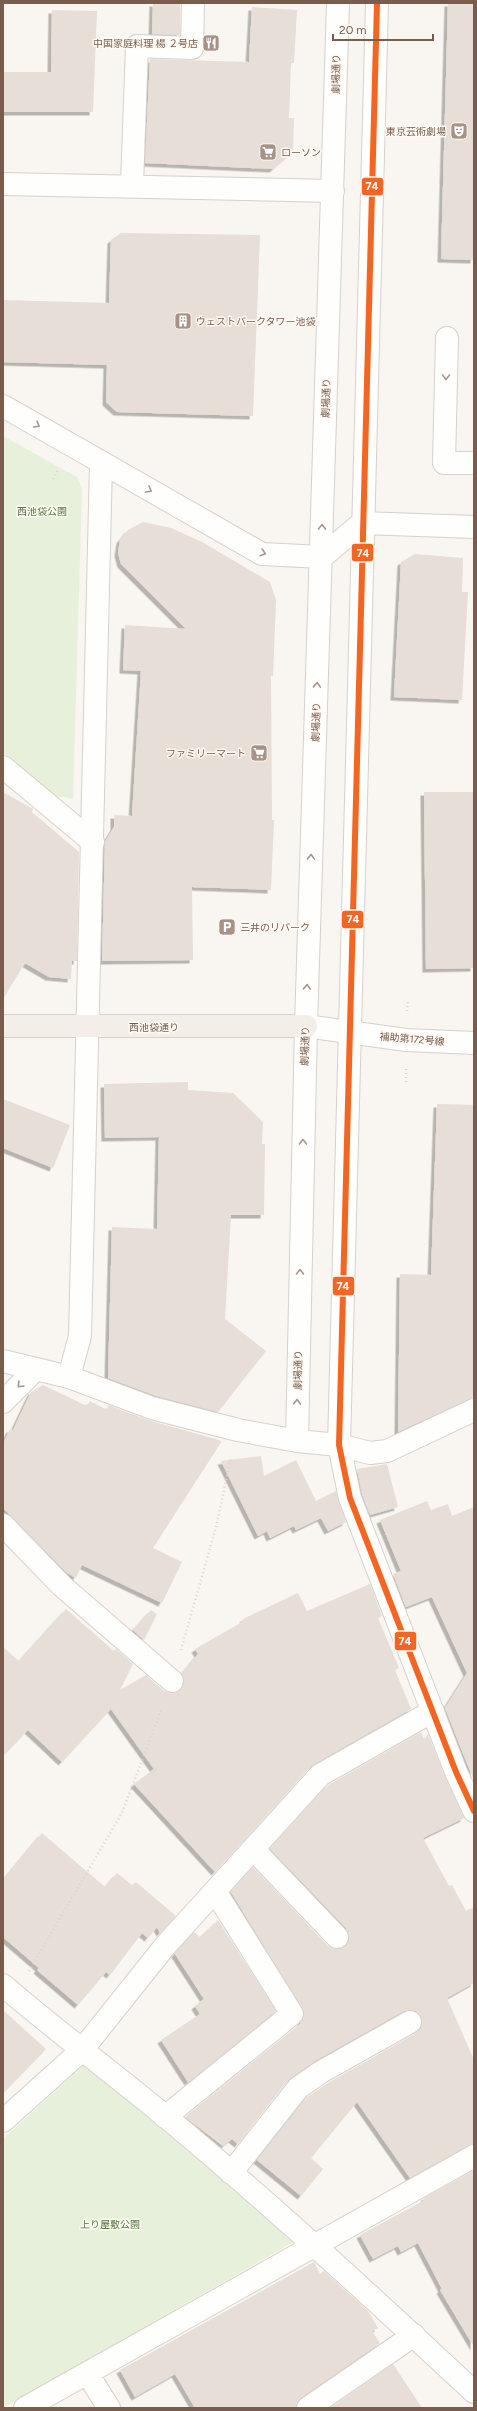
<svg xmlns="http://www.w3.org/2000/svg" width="477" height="2411" font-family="Figtree,'Noto Sans JP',sans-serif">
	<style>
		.green { fill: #e7f0db }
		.building { fill: #e6ded7; filter: url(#shadow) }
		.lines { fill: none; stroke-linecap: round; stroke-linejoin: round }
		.minor-casing { stroke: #d7d1cb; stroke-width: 24 }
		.major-casing { stroke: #dad1cc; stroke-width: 24 }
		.path { stroke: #dcd5d0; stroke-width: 2.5; stroke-dasharray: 1 3; stroke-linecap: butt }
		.minor { stroke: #fefefd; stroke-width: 22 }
		.major { stroke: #f3eee8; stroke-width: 22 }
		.bus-1-casing { stroke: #fffaf3; stroke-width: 9 }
		.bus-1 { stroke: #f26522; stroke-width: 6 }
		.oneway { stroke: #a8958b }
		.labels { text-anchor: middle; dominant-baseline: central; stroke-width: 3; stroke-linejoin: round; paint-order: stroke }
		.poi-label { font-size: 10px; fill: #7a5c4d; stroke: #fffaf3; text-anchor: end }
		.street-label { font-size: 10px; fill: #7a5c4d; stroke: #fffaf3 }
		.park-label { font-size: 10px; fill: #537a41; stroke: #fffaf3 }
		.line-badge { stroke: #fffaf3; stroke-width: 1.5 }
		.badge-label { font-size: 11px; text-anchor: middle; font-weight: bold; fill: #fff }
	</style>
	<defs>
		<filter id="shadow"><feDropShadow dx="-3.5" dy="3.5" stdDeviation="0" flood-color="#0004"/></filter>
	</defs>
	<rect width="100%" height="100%" fill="#f9f5f0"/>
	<!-- green -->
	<path class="green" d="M3,436L77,477L82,488L73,799L52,795L3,752Z
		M85,2064L295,2241L3,2408V2139Z"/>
	<!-- building -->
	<path class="building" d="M153,3H180V35L152,34Z
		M448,3H474V260L441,259Z
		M252,7L297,10L294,63H291L289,118H294L293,151L273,169L145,163L150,59L249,62Z
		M52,10L97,11L93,112H3V72H51Z
		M121,233L260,235L253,416L117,412L106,402L107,365L3,362V300L109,303L111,240Z
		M143,522L171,528L202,542L270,582L276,600L273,676H271L272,820H274L271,890L192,887L193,960L102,961L105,842L114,827V815L132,816L141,671L123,670L125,625L186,629L121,564L118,553L120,540L128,530Z
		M415,554L463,558L462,592H468L462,700L394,697L401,562Z
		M3,792L33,809L32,812L79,852L77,961H72L71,979L49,977L25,963L3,999Z
		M424,792H474V968L426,969Z
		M188,1082V1090L233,1093L263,1122L262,1144H265L264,1215H231L225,1319L266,1351L218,1412L156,1396L108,1378L112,1227L157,1229L159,1137L105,1138L104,1084Z
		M3,1099L70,1125L53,1168L3,1148Z
		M437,1104L474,1105V1397L398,1432L400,1274L431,1275Z
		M43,1385L87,1406L90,1401L107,1410L108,1405L148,1420L222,1441L153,1548L182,1562L162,1603L82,1565L76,1578L67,1573L3,1508V1444L10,1429L13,1430L31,1392Z
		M261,1456L264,1476L296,1460L316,1501L336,1491L346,1522L328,1531L321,1518L296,1530L294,1526L270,1538L267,1531L258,1536L221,1461Z
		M387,1464L398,1507L370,1515L362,1494L357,1469Z
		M427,1501L431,1510L448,1504L452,1516L474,1507V1781L445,1708L467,1673L432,1597L406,1607L393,1574L401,1571L380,1520Z
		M370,1584L382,1616L378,1618L399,1668L395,1670L411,1709L311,1766L215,1872L134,1784L154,1769L111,1709L62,1762L28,1730L3,1756V1647L19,1661L66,1609L114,1651L116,1649L133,1664L120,1690L146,1675L164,1691L176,1693L184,1684L182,1674L198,1654L195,1649L244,1621L243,1619L298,1593L307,1611Z
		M151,1610L157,1614L144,1640L133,1630Z
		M421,1732L424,1740L428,1734L445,1777L464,1818L423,1838L449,1886L452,1885L466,1911L474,1907V1983L447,1998L474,2060V2144L410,2178L357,2102L311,2158L323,2169L301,2196L257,2160L307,2097L328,2083L416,2033L421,2028L422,2022L416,2011H404L315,2061L288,2080L238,2144L232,2139L223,2146L185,2117L300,2024L304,2013L231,1892L253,1867L328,1946L334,1949L345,1946L349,1940L346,1928L270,1849L328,1785Z
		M42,1833L105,1887L117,1873L132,1885L136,1882L176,1916L160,1933L157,1927L148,1938L142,1933L110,1975L106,1972L78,2005L37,1970L39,1968L3,1937V1880Z
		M218,1920L276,2011L188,2082L161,2040L200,2014L195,2006L204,1999L175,1954L194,1932L200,1937Z
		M3,2010L46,2049L3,2093Z
		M474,2170V2347L440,2290L442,2289L418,2243L401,2252L398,2246L373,2259L360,2235L425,2200L424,2198Z
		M314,2262L320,2274L324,2271L368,2311L378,2328L372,2331L380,2343L301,2398L296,2408H195L175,2374L135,2397L120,2370Z
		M393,2364L422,2408H330Z"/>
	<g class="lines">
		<!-- minor casing -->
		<g class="minor-casing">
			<path id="minor" d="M377,3L339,1445L350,1498L456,1772L474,1811
				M3,184L333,191
				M132,185L137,46L192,48L193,3
				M447,338L444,463H474
				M3,406L262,554L322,557L362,523L474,527
				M3,767L93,842
				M306,1026L406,1040L474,1043
				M3,1361L69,1377L152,1408L238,1430L297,1441L339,1445L370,1453L387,1451L474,1410
				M69,1377L80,1336L101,463
				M3,1402L36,1369
				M297,1441L306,1026L338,3
				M3,1525L62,1586L172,1681
				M253,1849L337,1937
				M3,1985C56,2031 112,2072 166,2117C272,2205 373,2298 474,2392
				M165,2117L292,2014L215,1891
				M3,2121L82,2050L165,1946L320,1775L433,1711
				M231,2173L298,2088L321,2072L410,2022
				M87,2373L109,2408
				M25,2408L474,2156
				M308,2408L414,2335"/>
		</g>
		<!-- major casing -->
		<g class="major-casing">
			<path id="major" d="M3,1026H306"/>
		</g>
		<!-- path -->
		<path class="path" d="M53,479L58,470
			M407,1011L408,1002
			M406,1082V1068
			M181,1650L216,1527L231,1458
			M29,1971L122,1813L162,1708"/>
		<!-- minor -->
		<use href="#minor" class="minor"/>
		<!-- major -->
		<use href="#major" class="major"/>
		<!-- bus-1 casing -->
		<g class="bus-1-casing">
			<path id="bus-1" d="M377,3L339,1445L350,1498L456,1772L474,1811"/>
		</g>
		<!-- bus-1 -->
		<use href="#bus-1" class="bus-1"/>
	</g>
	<!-- one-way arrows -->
	<defs><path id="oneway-chevron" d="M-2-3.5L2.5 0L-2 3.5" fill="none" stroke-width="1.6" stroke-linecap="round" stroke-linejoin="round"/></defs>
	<g class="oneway">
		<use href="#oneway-chevron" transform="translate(446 377) rotate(91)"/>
		<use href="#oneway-chevron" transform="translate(37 425) rotate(30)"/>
		<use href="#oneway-chevron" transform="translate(149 490) rotate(30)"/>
		<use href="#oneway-chevron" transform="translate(322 527) rotate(-89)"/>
		<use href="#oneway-chevron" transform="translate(263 553) rotate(17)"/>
		<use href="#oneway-chevron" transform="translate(317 685) rotate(-88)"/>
		<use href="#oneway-chevron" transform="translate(311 857) rotate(-88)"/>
		<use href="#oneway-chevron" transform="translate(307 987) rotate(-88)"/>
		<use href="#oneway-chevron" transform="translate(303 1142) rotate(-89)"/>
		<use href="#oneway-chevron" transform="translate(300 1272) rotate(-89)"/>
		<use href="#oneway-chevron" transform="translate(20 1385) rotate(134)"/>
		<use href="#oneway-chevron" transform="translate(297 1402) rotate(-89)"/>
	</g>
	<!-- icons -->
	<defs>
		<g id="restaurant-square" transform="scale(0.9)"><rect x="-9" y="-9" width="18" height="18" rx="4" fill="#a69286" stroke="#fffaf3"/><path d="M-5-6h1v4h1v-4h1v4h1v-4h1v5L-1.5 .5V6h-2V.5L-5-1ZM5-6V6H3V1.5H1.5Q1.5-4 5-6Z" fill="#fff"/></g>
		<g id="theatre-square" transform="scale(0.9)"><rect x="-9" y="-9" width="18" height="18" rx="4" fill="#a69286" stroke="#fffaf3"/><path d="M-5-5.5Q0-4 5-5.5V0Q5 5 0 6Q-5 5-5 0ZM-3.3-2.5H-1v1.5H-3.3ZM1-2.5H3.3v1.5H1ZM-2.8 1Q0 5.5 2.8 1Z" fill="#fff"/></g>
		<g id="supermarket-square" transform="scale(0.9)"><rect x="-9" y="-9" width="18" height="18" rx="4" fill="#a69286" stroke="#fffaf3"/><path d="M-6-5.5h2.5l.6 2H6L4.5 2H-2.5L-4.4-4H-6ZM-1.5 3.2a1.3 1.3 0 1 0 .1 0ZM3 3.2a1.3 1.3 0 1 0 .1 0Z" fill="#fff"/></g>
		<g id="building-square" transform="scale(0.9)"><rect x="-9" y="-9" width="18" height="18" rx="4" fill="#a69286" stroke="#fffaf3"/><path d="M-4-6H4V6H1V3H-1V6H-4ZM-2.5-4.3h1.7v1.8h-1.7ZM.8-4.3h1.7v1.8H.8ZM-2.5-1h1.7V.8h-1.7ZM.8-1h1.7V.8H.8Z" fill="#fff"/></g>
		<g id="parking-square" transform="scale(0.9)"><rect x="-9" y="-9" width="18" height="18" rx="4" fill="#a69286" stroke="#fffaf3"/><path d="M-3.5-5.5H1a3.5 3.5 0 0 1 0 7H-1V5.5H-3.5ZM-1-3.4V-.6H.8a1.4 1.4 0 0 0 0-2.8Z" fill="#fff"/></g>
	</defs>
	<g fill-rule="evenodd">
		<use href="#restaurant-square" x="211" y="43"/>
		<use href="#theatre-square" x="459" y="131"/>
		<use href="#supermarket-square" x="268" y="152"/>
		<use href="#building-square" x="183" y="321"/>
		<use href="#supermarket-square" x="259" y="753"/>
		<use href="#parking-square" x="227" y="927"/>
	</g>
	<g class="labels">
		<!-- poi labels -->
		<g class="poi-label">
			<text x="198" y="43">中国家庭料理 楊 ２号店</text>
			<text x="446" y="131">東京芸術劇場</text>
			<text x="281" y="152" text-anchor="start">ローソン</text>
			<text x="196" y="321" text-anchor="start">ウェストパークタワー池袋</text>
			<text x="246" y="753">ファミリーマート</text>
			<text x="240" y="927" text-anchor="start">三井のリパーク</text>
		</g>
		<!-- street labels -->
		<g class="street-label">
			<text transform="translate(336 74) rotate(-89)">劇場通り</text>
			<text transform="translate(326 398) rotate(-88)">劇場通り</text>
			<text transform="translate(316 722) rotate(-88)">劇場通り</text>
			<text x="154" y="1027">西池袋通り</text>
			<text transform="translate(412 1039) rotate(5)">補助第172号線</text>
			<text transform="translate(305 1046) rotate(-88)">劇場通り</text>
			<text transform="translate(298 1370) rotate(-89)">劇場通り</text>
		</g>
		<!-- park labels -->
		<g class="park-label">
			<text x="42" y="511">西池袋公園</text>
			<text x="110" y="2224">上り屋敷公園</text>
		</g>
	</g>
	<g class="line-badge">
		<rect x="361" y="177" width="23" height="19" rx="4" fill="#f26522"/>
		<rect x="351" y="543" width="23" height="19" rx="4" fill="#f26522"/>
		<rect x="341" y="910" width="23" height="19" rx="4" fill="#f26522"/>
		<rect x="332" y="1276" width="23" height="20" rx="4" fill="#f26522"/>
		<rect x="394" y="1631" width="23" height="20" rx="4" fill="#f26522"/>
	</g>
	<g class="badge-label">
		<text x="372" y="190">74</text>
		<text x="363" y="557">74</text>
		<text x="353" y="923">74</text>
		<text x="343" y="1290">74</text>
		<text x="405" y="1645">74</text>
	</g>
	<!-- border -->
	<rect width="477" height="2411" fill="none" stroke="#7a5c4d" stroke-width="8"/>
	<!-- scale -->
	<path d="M333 34v6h100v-6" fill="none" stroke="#7a5c4d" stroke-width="2"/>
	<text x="339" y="34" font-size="12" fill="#7a5c4d" stroke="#fffaf3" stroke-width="3" paint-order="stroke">20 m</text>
</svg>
